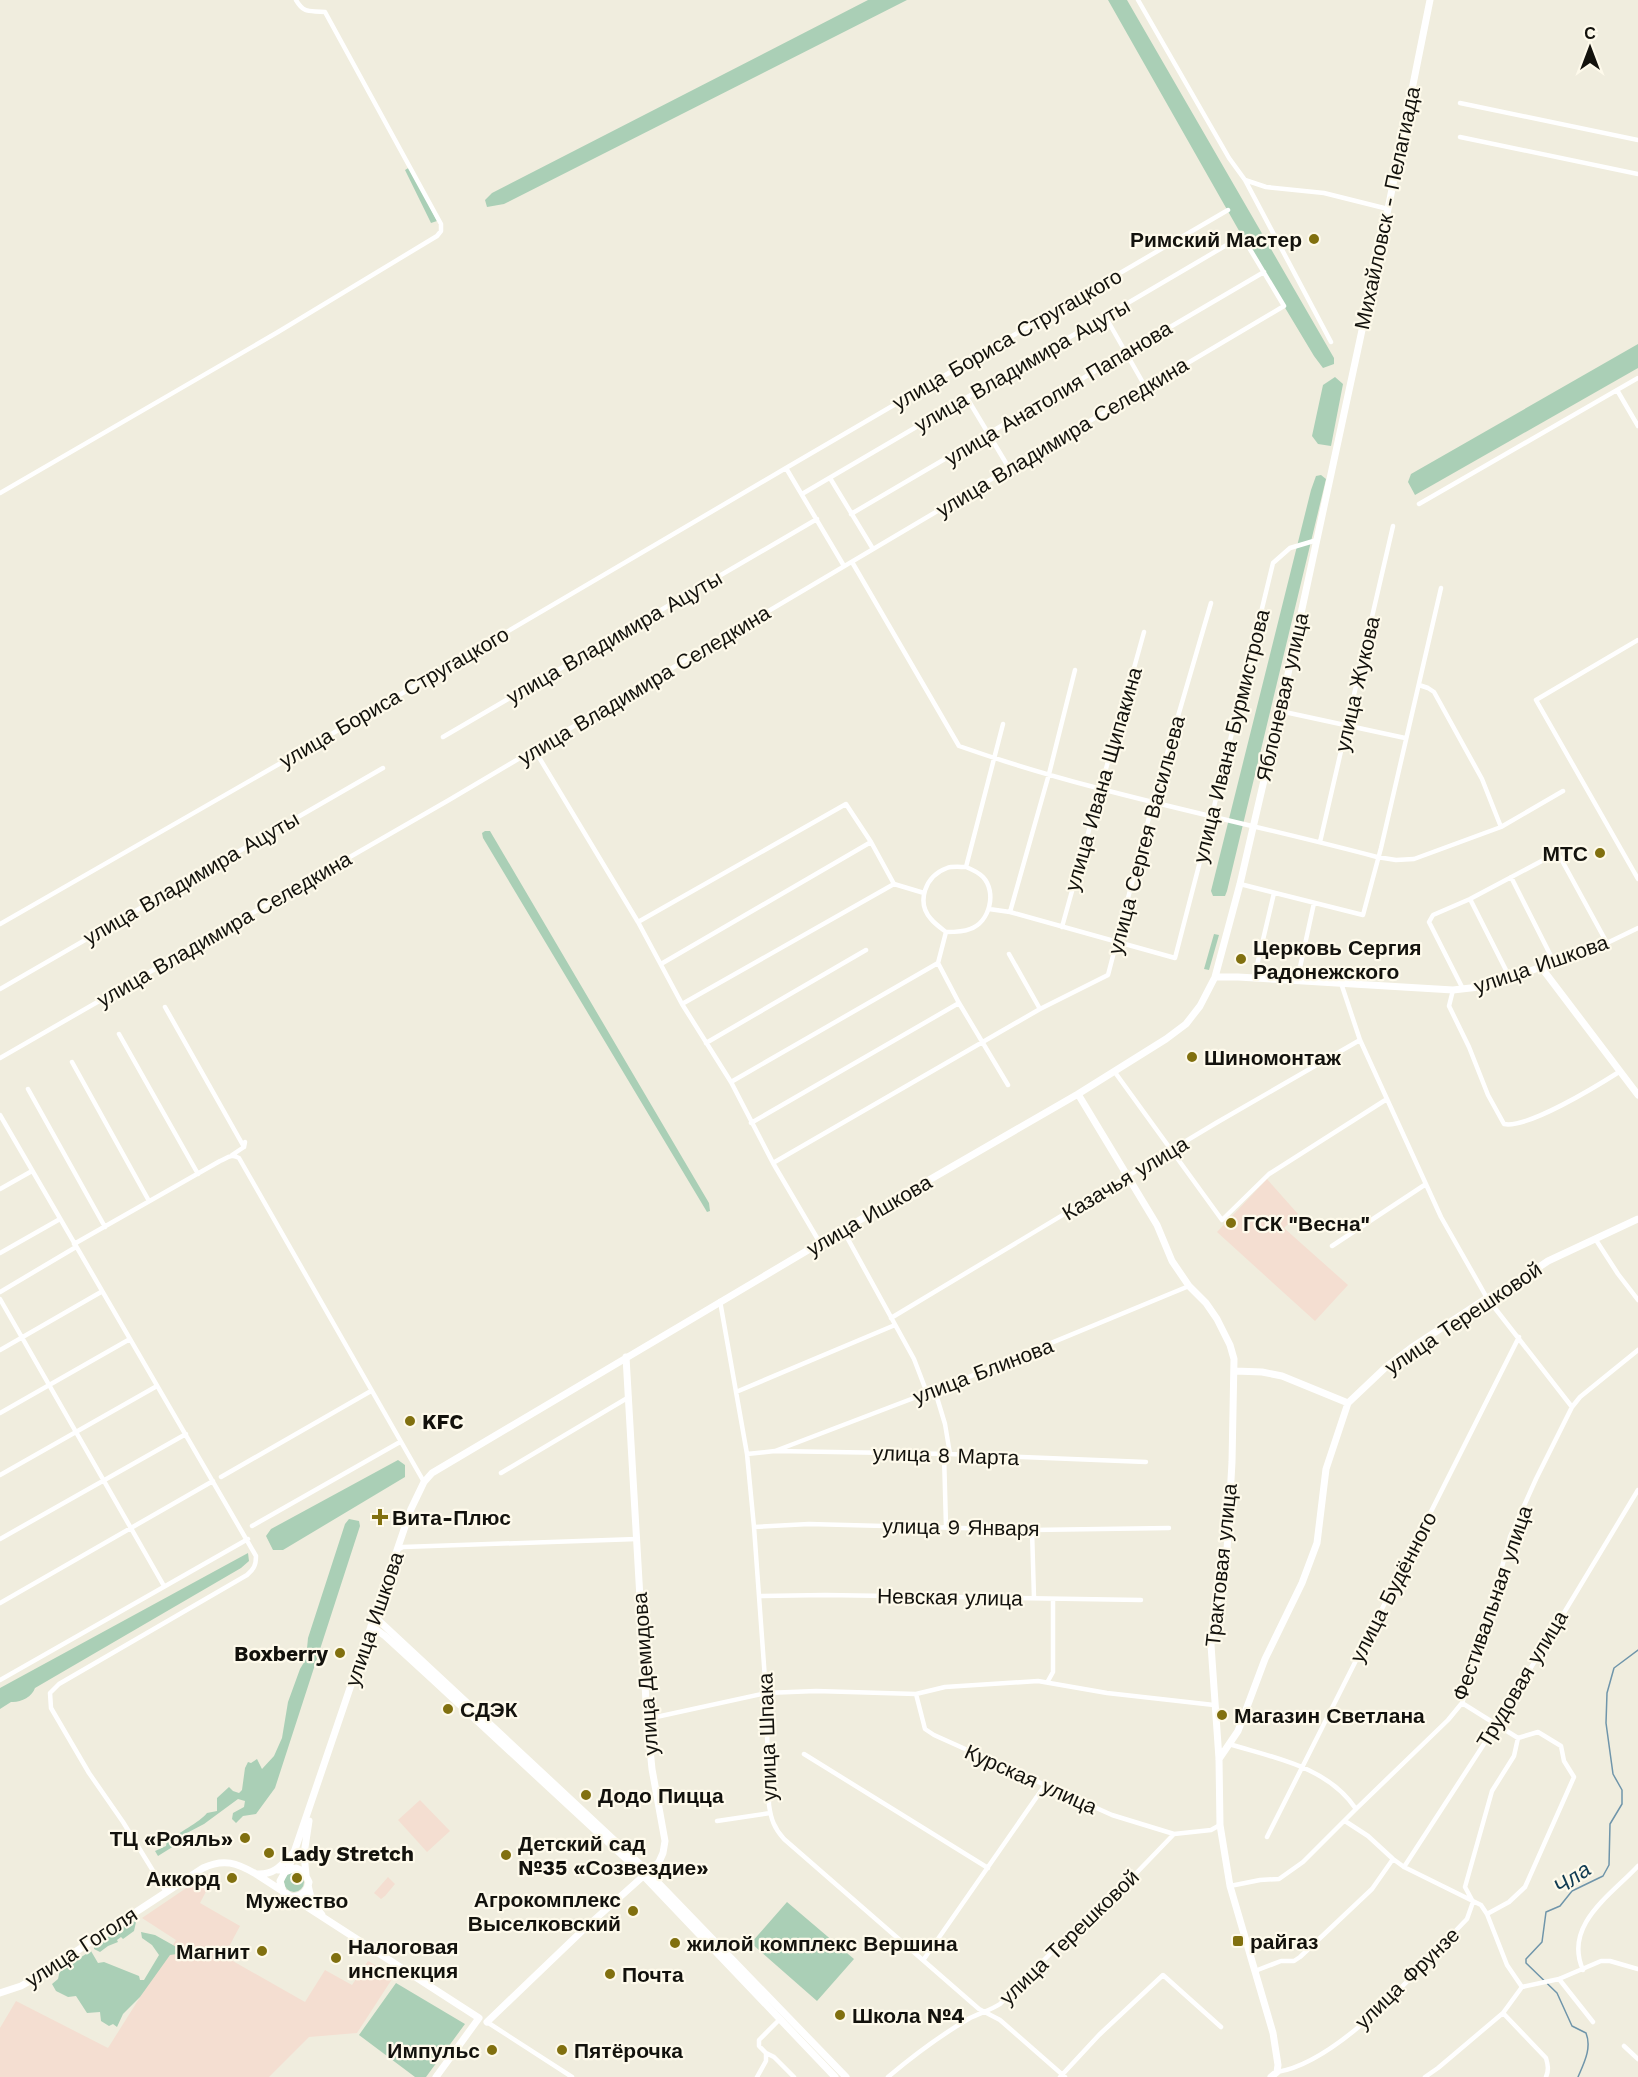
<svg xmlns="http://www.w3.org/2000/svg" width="1638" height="2077" font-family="'Work Sans',sans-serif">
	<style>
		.industrial { fill: #f4ded1 }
		.green { fill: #aacfb6 }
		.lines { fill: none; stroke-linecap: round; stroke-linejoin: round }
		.stream { stroke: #6f95aa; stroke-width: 1.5 }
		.street { stroke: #fff; stroke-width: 4.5 }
		.secondary { stroke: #fff; stroke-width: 7 }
		.poi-dot { fill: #81700f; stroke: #fefaeb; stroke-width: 2 }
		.labels { text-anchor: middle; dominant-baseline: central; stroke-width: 4.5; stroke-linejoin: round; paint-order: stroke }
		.street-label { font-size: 21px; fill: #13120d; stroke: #fefaeb }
		.poi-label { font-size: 21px; font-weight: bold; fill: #13120d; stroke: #fefaeb; text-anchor: start }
		.water-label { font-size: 22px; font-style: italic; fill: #103b52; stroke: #fefaeb }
	</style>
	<rect width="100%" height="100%" fill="#f0edde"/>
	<!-- industrial -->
	<path class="industrial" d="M1267,1179L1298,1214L1284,1228L1348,1285L1315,1321L1217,1232Z
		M420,1800L450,1831L427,1852L398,1820Z
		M207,1874L213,1878L200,1903L240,1926L224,1956L305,2002L325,1970L352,1985L368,1961L394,1976L357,2033L309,2037L269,2077H0V2028L16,2001L108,2048L176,1940L142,1918Z
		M388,1877L395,1884L385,1896L381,1899L374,1893Z"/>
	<!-- green -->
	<path class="green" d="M868,0H907L504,204L487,207L485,200L492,193Z
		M1108,0H1127L1334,358V364L1323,368L1314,356L1242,236Z
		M410,167L437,221L431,223L405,170Z
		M1638,344V368L1415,495L1408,482L1411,474Z
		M1335,377L1343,384L1331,446L1318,444L1312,436L1323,385Z
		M1321,475L1326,479L1227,891L1225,896H1213L1211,891L1311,490L1316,476Z
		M485,831H490L709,1203L710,1211L707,1212L483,838L482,833Z
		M1214,934L1219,935L1209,970L1204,969Z
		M398,1460L405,1465V1477L283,1550H273L266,1536L271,1529Z
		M349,1519L359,1521L360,1526L275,1788L256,1814L243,1816L236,1823L232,1819L233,1813L244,1807L245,1801L238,1799L204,1824L183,1835L175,1842L174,1846L158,1856L155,1851L166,1846L167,1841C177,1834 200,1822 207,1813L217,1811V1798L229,1787L233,1791L239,1793L242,1790L245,1768L248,1762L251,1763L257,1759L262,1769L274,1756L282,1738L288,1702L300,1669L306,1659L308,1638L345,1524Z
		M248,1553L249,1561L241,1568L35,1688C32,1697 20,1703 11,1702L0,1709V1688Z
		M284 1882a10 10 0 1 1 20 0a10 10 0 1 1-20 0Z
		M787,1902L854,1959L817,2001L751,1943Z
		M132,1921L136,1922L134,1931L123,1939L121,1937L117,1940L118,1942L108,1946L100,1952L94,1949V1946Z
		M141,1932L155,1935L180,1949L177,1954L170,1955L140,1997L123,2014L117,2027L113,2024L109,2026L101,2021L100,2012L87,2013L76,1996L68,1997L56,1991L52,1984L58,1979L60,1970L91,1951L98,1963L104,1962L139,1976L140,1980H144L159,1955L152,1945L142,1938Z
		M396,1983L465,2024L426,2077H415L359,2035Z"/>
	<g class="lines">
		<!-- stream -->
		<path class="stream" d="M1578,2077C1584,2063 1592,2048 1586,2033L1572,2026L1557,1993L1526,1963V1959L1542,1942L1546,1912L1560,1906L1572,1891L1603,1876L1609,1865L1610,1824L1622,1804V1790L1613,1774L1606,1723L1607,1693L1614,1668L1638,1650"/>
		<!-- street -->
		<path class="street" d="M1138,0L1229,158L1245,180L1266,187L1324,193L1388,209
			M1460,103L1638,140
			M1460,137L1638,174
			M1245,180L1331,342
			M1105,316L1146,388
			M1617,390L1638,426
			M967,398L1009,468
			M786,468L1228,210
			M830,478L873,549
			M0,493L278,332L437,236L441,231V224L325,12C310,10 305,15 296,0
			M1419,504L1638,378
			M851,514L1264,272
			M852,562L959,746C1095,794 1238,820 1377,857L1396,860L1414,859L1501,827L1563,791
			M1638,640L1536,700L1638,879
			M1419,685L1428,688L1434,692L1482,779L1501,827
			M1280,711L1405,738
			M443,737L817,519
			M534,749L638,922L682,1004L731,1082L773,1163L820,1243
			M1320,842L1393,526
			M966,867C971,869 978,872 983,877C997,892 990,922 970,929C963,932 954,932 946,932C941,928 935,924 931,919C916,902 925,876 947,868C952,866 960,867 966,867Z
			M966,867L1003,724
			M1511,877L1554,962
			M1240,884L1363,915L1381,848L1441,588
			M1470,899L1510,978
			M989,909L1010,912L1175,958L1212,815L1273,563L1290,548L1317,540
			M1010,912L1049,774L1075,670
			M638,922L846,804L871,842L894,884L924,893
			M0,924L389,701L786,468L844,566
			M1062,927L1144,632
			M946,932L938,963L959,1003L1008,1085
			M1009,954L1040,1009
			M661,964L871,842
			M1541,967L1607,943L1638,928
			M1254,978L1274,893
			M1297,981L1314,903
			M1341,983L1360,1040L1441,1217L1487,1298L1572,1407
			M0,989L383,768
			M1463,989L1429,922L1433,915L1470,899L1553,855L1560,857L1607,943
			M1453,990L1449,1006L1469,1047L1488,1095L1504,1124C1527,1129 1597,1086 1619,1072
			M682,1004L894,884
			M165,1007L244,1147
			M119,1034L198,1174
			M706,1043L866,950
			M0,1058L449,800L1284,306L1242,236L802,494
			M72,1062L149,1201
			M1114,1071L1222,1220L1269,1174L1387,1099
			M731,1082L938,963
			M28,1089L105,1227
			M0,1115L256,1556C256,1565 254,1569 247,1575L59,1684L50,1693L51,1708L89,1773L123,1822L166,1892
			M751,1123L959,1003
			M232,1155L244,1147L245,1142
			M773,1163L1040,1009L1108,975L1153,802L1211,603
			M0,1189L32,1171
			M843,1230L914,1359L927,1393
			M1596,1240L1618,1274L1638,1300
			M74,1244L220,1161C227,1158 232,1153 239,1158L424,1482
			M1332,1246L1426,1184
			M0,1253L60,1219
			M0,1292L76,1247
			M0,1299L164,1586
			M720,1301L747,1454L754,1527L766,1693L769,1805C771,1819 774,1828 784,1839L979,2009L1000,2020L1065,2077
			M891,1318L1216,1123L1360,1040
			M0,1350L101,1292
			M935,1391L945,1424L950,1454
			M736,1392L895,1325
			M0,1413L130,1339
			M775,1451L927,1393L935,1391L1189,1286
			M747,1454L775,1451L950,1454L1146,1462
			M944,1454L946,1526
			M501,1473L629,1397
			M0,1475L157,1386
			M221,1477L371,1391
			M252,1526L400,1442
			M754,1527L809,1524L1032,1530L1169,1528
			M1032,1530L1034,1598
			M0,1539L186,1434
			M397,1550L403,1547L637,1539
			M759,1596L825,1595L1141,1600
			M0,1603L213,1481
			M0,1680L248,1539
			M1048,1681L1053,1672V1599
			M916,1694L925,1729L934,1735L1112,1815L1174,1834
			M1462,1703L1518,1738L1538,1732L1561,1746L1564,1761L1574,1777L1525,1887L1509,1902L1487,1914
			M647,1719L766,1693L816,1691L916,1694L945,1687L1038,1681L1107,1693L1214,1705
			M1229,1744C1274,1758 1327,1766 1356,1809
			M804,1754L988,1868
			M717,1821L770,1813
			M1345,1821L1368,1836L1393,1859L1404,1867L1481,1905L1487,1914L1507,1965L1522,1987
			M1267,1837L1519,1337
			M1404,1867L1497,1724L1638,1490
			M1230,1886L1260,1880L1279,1879L1303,1862L1356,1809L1448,1720L1462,1703L1475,1668L1510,1537L1536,1479L1572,1407L1580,1397L1638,1350
			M1472,1900L1465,1887L1492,1791L1514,1756L1518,1738
			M924,1959L1045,1785
			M1583,1970C1563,1925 1611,1895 1638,1866
			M1255,1971L1281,1961H1294L1300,1957L1372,1889L1393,1859
			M1559,1979L1593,2022
			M1522,1987L1559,1979L1601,1961H1610L1638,1969
			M1503,2013L1546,2058C1548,2065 1549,2070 1546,2077
			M487,2022L572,2077
			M1624,2046L1638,2059
			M766,2053L774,2057L794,2077
			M1277,2072C1341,2062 1422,1965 1467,1919L1473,1902
			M757,2077L766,2061V2053L759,2046V2040L780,2019
			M888,2077C914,2055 941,2035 970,2018C980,2013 991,2010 1000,2004L1053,1951L1090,1921L1174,1834L1211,1830L1220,1825
			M1060,2077L1099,2035L1163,1975L1221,2027
			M1425,2077L1438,2068L1503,2013L1522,1987"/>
		<!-- secondary -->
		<path class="secondary" d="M1215,977H1238L1453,990L1488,986L1541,967L1638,1095
			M1078,1094L1157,1225L1172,1261L1189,1286L1206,1303L1217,1319L1230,1345L1234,1359L1232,1462L1227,1550L1213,1623L1211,1645L1219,1759L1220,1825L1230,1886L1273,2033L1278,2065L1277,2072L1271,2077
			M1235,1371L1262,1372L1282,1376L1348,1403
			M375,1617L642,1866L846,2077
			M371,1626L385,1636L433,1680L638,1870L835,2077
			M1219,1759L1238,1731L1265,1659L1302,1583L1317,1543L1326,1469L1348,1403L1386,1367L1411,1348L1487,1298L1511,1286L1548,1261L1638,1219
			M278,1870H288L411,1509L424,1482L432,1473L820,1243L1078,1094L1166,1039L1186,1024L1200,1006L1215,977L1240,884L1280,711L1387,214L1430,0
			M257,1874C274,1875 281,1866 292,1854
			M306,1875L304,1854L309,1821
			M308,1885L312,1902L322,1915
			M283,1892L280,1881L285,1872L296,1868L304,1872L309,1882C307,1893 300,1897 289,1897
			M0,1993L21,1986L37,1977L203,1868C224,1858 237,1863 256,1874L479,2018L436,2077
			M487,2022L583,1930L659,1862L663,1853L665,1841L652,1769L647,1719L626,1357"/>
	</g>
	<!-- markers -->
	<g class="poi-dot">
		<circle cx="1314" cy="239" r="6"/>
		<circle cx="1600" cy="853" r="6"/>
		<circle cx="1241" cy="959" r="6"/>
		<circle cx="1192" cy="1057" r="6"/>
		<circle cx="1231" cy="1223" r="6"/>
		<circle cx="410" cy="1421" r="6"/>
		<path d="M377 1508h6v6h6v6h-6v6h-6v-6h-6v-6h6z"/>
		<circle cx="340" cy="1653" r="6"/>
		<circle cx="448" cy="1709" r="6"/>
		<circle cx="1222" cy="1715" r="6"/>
		<circle cx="586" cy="1795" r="6"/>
		<circle cx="245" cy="1838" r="6"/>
		<circle cx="269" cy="1853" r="6"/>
		<circle cx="506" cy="1855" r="6"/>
		<circle cx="232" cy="1878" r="6"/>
		<circle cx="297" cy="1878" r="6"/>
		<circle cx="633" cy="1911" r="6"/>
		<rect x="1232" y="1935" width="12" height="12" rx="3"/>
		<circle cx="675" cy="1943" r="6"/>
		<circle cx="262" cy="1951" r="6"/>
		<circle cx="336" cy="1958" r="6"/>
		<circle cx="610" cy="1974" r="6"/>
		<circle cx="840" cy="2015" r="6"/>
		<circle cx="492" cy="2050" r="6"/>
		<circle cx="562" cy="2050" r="6"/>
	</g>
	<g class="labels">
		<!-- street labels -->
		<g class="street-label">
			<text transform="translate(1387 208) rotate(-78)">Михайловск - Пелагиада</text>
			<text transform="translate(1007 339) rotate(-30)">улица Бориса Стругацкого</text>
			<text transform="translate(1022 365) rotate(-30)">улица Владимира Ацуты</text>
			<text transform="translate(1058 393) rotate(-31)">улица Анатолия Папанова</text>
			<text transform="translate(1062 437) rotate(-31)">улица Владимира Селедкина</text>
			<text transform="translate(614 637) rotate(-30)">улица Владимира Ацуты</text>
			<text transform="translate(1357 684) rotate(-77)">улица Жукова</text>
			<text transform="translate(644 685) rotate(-31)">улица Владимира Селедкина</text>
			<text transform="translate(394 697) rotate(-30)">улица Бориса Стругацкого</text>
			<text transform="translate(1282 697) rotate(-77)">Яблоневая улица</text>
			<text transform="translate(1231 736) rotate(-76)">улица Ивана Бурмистрова</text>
			<text transform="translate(1103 779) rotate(-74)">улица Ивана Щипакина</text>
			<text transform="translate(1146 835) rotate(-75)">улица Сергея Васильева</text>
			<text transform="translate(191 878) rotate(-30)">улица Владимира Ацуты</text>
			<text transform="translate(224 929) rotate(-30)">улица Владимира Селедкина</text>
			<text transform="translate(1541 964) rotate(-19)">улица Ишкова</text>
			<text transform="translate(1125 1178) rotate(-31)">Казачья улица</text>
			<text transform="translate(869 1215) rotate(-30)">улица Ишкова</text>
			<text transform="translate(1463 1318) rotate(-34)">улица Терешковой</text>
			<text transform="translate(983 1371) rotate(-21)">улица Блинова</text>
			<text transform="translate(946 1455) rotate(2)">улица 8 Марта</text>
			<text transform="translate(961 1527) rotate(1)">улица 9 Января</text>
			<text transform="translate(1221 1565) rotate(-84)">Трактовая улица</text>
			<text transform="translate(1393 1587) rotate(-63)">улица Будённого</text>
			<text transform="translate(950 1597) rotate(1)">Невская улица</text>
			<text transform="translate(1492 1603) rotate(-71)">Фестивальная улица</text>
			<text transform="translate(374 1619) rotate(-71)">улица Ишкова</text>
			<text transform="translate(645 1674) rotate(-94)">улица Демидова</text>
			<text transform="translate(1522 1679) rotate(-59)">Трудовая улица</text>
			<text transform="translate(767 1737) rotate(-92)">улица Шпака</text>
			<text transform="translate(1031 1779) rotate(24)">Курская улица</text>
			<text transform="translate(1069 1937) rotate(-44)">улица Терешковой</text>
			<text transform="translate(81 1947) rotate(-33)">улица Гоголя</text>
			<text transform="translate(1407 1978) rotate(-44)">улица Фрунзе</text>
		</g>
		<!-- poi labels -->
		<g class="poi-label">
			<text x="1302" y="239" text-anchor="end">Римский Мастер</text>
			<text x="1588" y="853" text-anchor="end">МТС</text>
			<text x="1253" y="947">Церковь Сергия<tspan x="1253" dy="24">Радонежского</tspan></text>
			<text x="1204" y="1057">Шиномонтаж</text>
			<text x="1243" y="1223">ГСК "Весна"</text>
			<text x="422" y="1421">KFC</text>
			<text x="392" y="1517">Вита-Плюс</text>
			<text x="328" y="1653" text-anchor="end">Boxberry</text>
			<text x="460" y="1709">СДЭК</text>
			<text x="1234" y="1715">Магазин Светлана</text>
			<text x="598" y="1795">Додо Пицца</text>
			<text x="233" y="1838" text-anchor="end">ТЦ «Рояль»</text>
			<text x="518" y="1843">Детский сад<tspan x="518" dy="24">№35 «Созвездие»</tspan></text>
			<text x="281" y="1853">Lady Stretch</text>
			<text x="220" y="1878" text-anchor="end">Аккорд</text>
			<text x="621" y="1899" text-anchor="end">Агрокомплекс<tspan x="621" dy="24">Выселковский</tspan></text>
			<text x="297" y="1900" text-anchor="middle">Мужество</text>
			<text x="1250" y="1941">райгаз</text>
			<text x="687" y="1943">жилой комплекс Вершина</text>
			<text x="348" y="1946">Налоговая<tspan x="348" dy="24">инспекция</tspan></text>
			<text x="250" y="1951" text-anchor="end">Магнит</text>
			<text x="622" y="1974">Почта</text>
			<text x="852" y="2015">Школа №4</text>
			<text x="480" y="2050" text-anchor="end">Импульс</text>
			<text x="574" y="2050">Пятёрочка</text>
		</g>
		<!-- water labels -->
		<g class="water-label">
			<text transform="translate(1572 1878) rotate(-35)">Чла</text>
		</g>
	</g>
	<!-- north arrow -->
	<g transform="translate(1590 48)" stroke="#fefaeb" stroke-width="4.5" paint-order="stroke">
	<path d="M0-4.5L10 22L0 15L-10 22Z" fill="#13120d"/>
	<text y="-9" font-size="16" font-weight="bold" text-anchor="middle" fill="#13120d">С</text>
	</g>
</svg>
